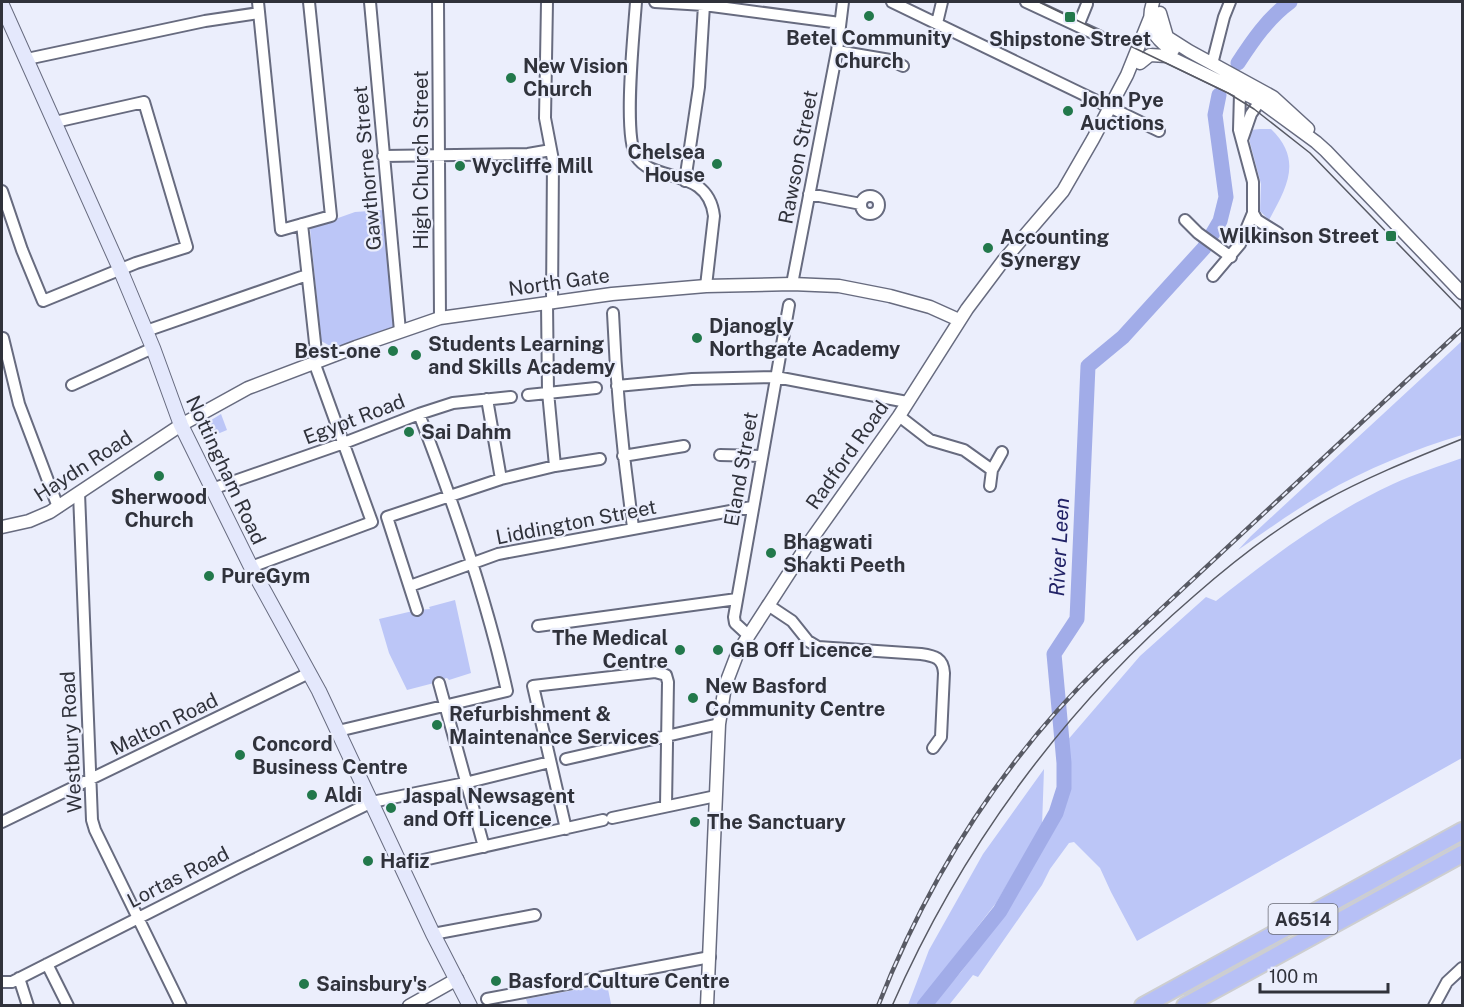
<svg xmlns="http://www.w3.org/2000/svg" width="1464" height="1007" font-family="'Public Sans',sans-serif">
	<style>
		.green { fill: #bcc6f7 }
		.lines { fill: none; stroke-linecap: round; stroke-linejoin: round }
		.river { stroke: #a1ace8; stroke-width: 15 }
		.minor-casing { stroke: #676b7f; stroke-width: 14 }
		.tertiary-casing { stroke: #676b7f; stroke-width: 15 }
		.secondary-casing { stroke: #676b7f; stroke-width: 16 }
		.trunk-casing { stroke: #cdced0; stroke-width: 20 }
		.minor { stroke: #fff; stroke-width: 10 }
		.tertiary { stroke: #fff; stroke-width: 12 }
		.secondary { stroke: #e4e8fc; stroke-width: 14 }
		.trunk { stroke: #b7c0f6; stroke-width: 16 }
		.tram { stroke: #585a64; stroke-width: 1.5 }
		.rail-casing { stroke: #585a64; stroke-width: 4.5 }
		.rail { stroke: #ebeefc; stroke-width: 2; stroke-dasharray: 7; stroke-linecap: butt }
		.poi-dot { fill: #22784b; stroke: #ebeefc; stroke-width: 2 }
		.labels { text-anchor: middle; dominant-baseline: central; stroke-width: 4.5; stroke-linejoin: round; paint-order: stroke }
		.shield { fill: #ebeefc; stroke: #686a75; stroke-width: 1.5 }
		.shield-label { font-size: 18px; font-weight: bold; fill: #30323b }
		.poi-label { font-size: 20px; font-weight: bold; fill: #30323b; stroke: #ebeefc; text-anchor: start }
		.street-label { font-size: 20px; fill: #30323b; stroke: #ebeefc }
		.water-label { font-size: 21px; font-style: italic; fill: #212266; stroke: #ebeefc }
	</style>
	<rect width="100%" height="100%" fill="#ebeefc"/>
	<!-- green -->
	<path class="green" d="M1260,129H1271C1303,160 1287,187 1269,220L1260,211L1261,184L1250,143V130Z
		M383,210L395,327L334,348L321,341L310,228L355,212Z
		M1462,341V435C1415,449 1366,469 1323,494C1293,511 1266,531 1238,550L1251,536Z
		M221,414L227,430L203,440L201,433L208,422Z
		M1462,458V758L1137,941L1111,892L1100,868L1074,842L1069,843L1050,869L1042,885L978,977L973,975L949,1005H932L961,972L1000,920L1061,815L1065,803L1069,782L1066,742L1140,656L1206,597L1216,601C1272,557 1328,514 1393,484C1415,474 1440,466 1462,458Z
		M455,600L471,673L449,680L447,678L434,681V683L407,690L389,653L379,619L417,610L430,609L429,607Z
		M1044,769L1042,826L996,903L917,1005H908L929,950L983,854Z
		M1462,836V848L1311,932L1305,929V923Z
		M1285,934L1290,942L1186,1000L1181,990Z
		M607,984L611,1004L528,1005L526,999Z"/>
	<g class="lines">
		<!-- river -->
		<path class="river" d="M1238,63C1253,40 1268,18 1290,2
			M924,1006L1000,911L1056,813L1064,788V763L1054,654L1077,619L1088,366L1123,337L1204,248L1220,221L1226,197L1215,115L1219,95"/>
		<!-- minor casing -->
		<g class="minor-casing">
			<path id="minor" d="M258,2L281,230L331,216L309,2
				M370,2L400,331
				M438,2L440,318
				M547,2L545,118L553,160L552,303
				M636,2C634,31 623,135 636,156C653,184 708,166 714,216L706,286
				M655,2L704,5L840,23
				M892,2L1159,131
				M1026,2L1099,36
				M937,23L942,2
				M1078,26L1087,4
				M837,51L890,60L903,66
				M27,59L205,21L259,13
				M1212,64L1224,17L1230,2
				M1240,93L1239,130L1253,182V213L1257,220L1278,233
				M1242,140L1251,114L1260,101V94
				M383,156L528,154L551,150
				M685,181L699,87L704,5
				M2,191L22,250L43,301L136,263L187,247L144,102L55,122
				M809,194L861,204
				M861 205a9 9 0 1 1 18 0a9 9 0 1 1-18 0Z
				M1185,220L1198,233L1231,257
				M302,224L317,361
				M1213,276L1240,244L1253,213
				M792,284L837,51L843,2
				M547,303L548,392L555,466
				M613,313C616,385 623,456 633,527
				M146,331L307,275
				M3,338L19,404L58,507
				M72,385L153,348
				M617,386L692,379L776,377L907,402
				M528,395L596,388
				M487,399L501,479
				M899,416L930,440L964,450L992,470
				M720,455L762,456
				M623,456L684,446
				M990,486L992,470L1002,452
				M212,489L344,443L419,414L453,403L511,397
				M79,493L92,820L95,830L181,1006
				M251,567L372,522L314,362
				M410,586L498,554L752,507
				M768,605L792,621L808,641L818,647L921,654C935,656 943,658 944,673L941,737L933,748
				M417,610L387,517L501,479L555,466L600,459
				M538,626L737,599
				M748,635L735,623L734,617L789,305
				M439,683L484,847
				M338,731L507,691C486,596 454,504 419,414
				M566,759L719,724
				M612,818L716,796
				M2,822L309,673
				M566,829L533,686L655,672L666,675L668,682L666,806
				M401,865L603,820
				M433,934L535,915
				M47,964L68,1006
				M19,978L28,1006
				M2,982H12L239,867L372,802L465,783L550,762
				M487,999L710,957
				M1434,1006L1447,982L1462,968"/>
		</g>
		<!-- tertiary casing -->
		<g class="tertiary-casing">
			<path id="tertiary" d="M1153,2C1146,23 1153,39 1173,50
				M1160,13L1167,37L1189,51L1273,97L1308,129
				M1140,63L1150,55L1167,56L1260,101L1316,142L1326,151L1462,293
				M2,527L29,521L50,512L181,425L248,388L356,347L440,318L612,294L706,286L792,284L839,286L890,296L930,307L959,320
				M409,1006L457,979
				M707,1006L719,724L725,686L738,652L806,547L899,416L967,309L1003,261L1063,191L1093,139L1127,75L1150,18"/>
		</g>
		<!-- secondary casing -->
		<g class="secondary-casing">
			<path id="secondary" d="M2,5L120,269L153,348L181,425L251,567L319,691L433,934L470,1006"/>
		</g>
		<!-- trunk casing -->
		<g class="trunk-casing">
			<path id="trunk" d="M1143,1006L1462,831
				M1185,1006L1462,854"/>
		</g>
		<!-- minor -->
		<use href="#minor" class="minor"/>
		<!-- tertiary -->
		<use href="#tertiary" class="tertiary"/>
		<!-- secondary -->
		<use href="#secondary" class="secondary"/>
		<!-- trunk -->
		<use href="#trunk" class="trunk"/>
		<!-- tram -->
		<path class="tram" d="M1039,2L1228,93L1254,109L1310,153L1462,310
			M892,1006C961,848 1064,708 1194,596C1234,561 1276,528 1322,502C1367,477 1415,458 1462,439"/>
		<!-- rail casing -->
		<g class="rail-casing">
			<path id="rail" d="M878,1006C929,876 1003,760 1103,663L1462,329"/>
		</g>
		<!-- rail -->
		<use href="#rail" class="rail"/>
	</g>
	<!-- markers -->
	<g class="poi-dot">
		<circle cx="869" cy="16" r="6"/>
		<rect x="1064" y="11" width="12" height="12" rx="3"/>
		<circle cx="511" cy="78" r="6"/>
		<circle cx="1068" cy="111" r="6"/>
		<circle cx="717" cy="164" r="6"/>
		<circle cx="460" cy="166" r="6"/>
		<rect x="1385" y="230" width="12" height="12" rx="3"/>
		<circle cx="988" cy="248" r="6"/>
		<circle cx="697" cy="338" r="6"/>
		<circle cx="393" cy="351" r="6"/>
		<circle cx="416" cy="355" r="6"/>
		<circle cx="409" cy="432" r="6"/>
		<circle cx="159" cy="476" r="6"/>
		<circle cx="771" cy="553" r="6"/>
		<circle cx="209" cy="576" r="6"/>
		<circle cx="680" cy="650" r="6"/>
		<circle cx="718" cy="650" r="6"/>
		<circle cx="693" cy="698" r="6"/>
		<circle cx="437" cy="725" r="6"/>
		<circle cx="240" cy="755" r="6"/>
		<circle cx="312" cy="795" r="6"/>
		<circle cx="391" cy="808" r="6"/>
		<circle cx="695" cy="822" r="6"/>
		<circle cx="368" cy="861" r="6"/>
		<circle cx="496" cy="981" r="6"/>
		<circle cx="304" cy="984" r="6"/>
	</g>
	<g class="labels">
		<!-- shield labels -->
		<rect class="shield" x="1268.5" y="904" width="69" height="30" rx="4.5"/>
		<g class="shield-label">
			<text x="1303" y="919">A6514</text>
		</g>
		<!-- poi labels -->
		<g class="poi-label">
			<text x="869" y="38" text-anchor="middle">Betel Community<tspan x="869" dy="23">Church</tspan></text>
			<text x="1070" y="39" text-anchor="middle">Shipstone Street</text>
			<text x="523" y="66">New Vision<tspan x="523" dy="23">Church</tspan></text>
			<text x="1080" y="100">John Pye<tspan x="1080" dy="23">Auctions</tspan></text>
			<text x="705" y="152" text-anchor="end">Chelsea<tspan x="705" dy="23">House</tspan></text>
			<text x="472" y="166">Wycliffe Mill</text>
			<text x="1379" y="236" text-anchor="end">Wilkinson Street</text>
			<text x="1000" y="237">Accounting<tspan x="1000" dy="23">Synergy</tspan></text>
			<text x="709" y="326">Djanogly<tspan x="709" dy="23">Northgate Academy</tspan></text>
			<text x="428" y="344">Students Learning<tspan x="428" dy="23">and Skills Academy</tspan></text>
			<text x="381" y="351" text-anchor="end">Best-one</text>
			<text x="421" y="432">Sai Dahm</text>
			<text x="159" y="497" text-anchor="middle">Sherwood<tspan x="159" dy="23">Church</tspan></text>
			<text x="783" y="542">Bhagwati<tspan x="783" dy="23">Shakti Peeth</tspan></text>
			<text x="221" y="576">PureGym</text>
			<text x="668" y="638" text-anchor="end">The Medical<tspan x="668" dy="23">Centre</tspan></text>
			<text x="730" y="650">GB Off Licence</text>
			<text x="705" y="686">New Basford<tspan x="705" dy="23">Community Centre</tspan></text>
			<text x="449" y="714">Refurbishment &amp;<tspan x="449" dy="23">Maintenance Services</tspan></text>
			<text x="252" y="744">Concord<tspan x="252" dy="23">Business Centre</tspan></text>
			<text x="324" y="795">Aldi</text>
			<text x="403" y="796">Jaspal Newsagent<tspan x="403" dy="23">and Off Licence</tspan></text>
			<text x="707" y="822">The Sanctuary</text>
			<text x="380" y="861">Hafiz</text>
			<text x="508" y="981">Basford Culture Centre</text>
			<text x="316" y="984">Sainsbury's</text>
		</g>
		<!-- street labels -->
		<g class="street-label">
			<text transform="translate(798 157) rotate(-79)">Rawson Street</text>
			<text transform="translate(421 160) rotate(-90)">High Church Street</text>
			<text transform="translate(367 168) rotate(-95)">Gawthorne Street</text>
			<text transform="translate(559 282) rotate(-8)">North Gate</text>
			<text transform="translate(354 419) rotate(-21)">Egypt Road</text>
			<text transform="translate(847 455) rotate(-55)">Radford Road</text>
			<text transform="translate(83 466) rotate(-33)">Haydn Road</text>
			<text transform="translate(741 469) rotate(-80)">Eland Street</text>
			<text transform="translate(226 470) rotate(65)">Nottingham Road</text>
			<text transform="translate(576 522) rotate(-11)">Liddington Street</text>
			<text transform="translate(164 724) rotate(-26)">Malton Road</text>
			<text transform="translate(71 742) rotate(-93)">Westbury Road</text>
			<text transform="translate(178 877) rotate(-27)">Lortas Road</text>
		</g>
		<!-- water labels -->
		<g class="water-label">
			<text transform="translate(1059 547) rotate(-87)">River Leen</text>
		</g>
	</g>
	<!-- border -->
	<rect width="1464" height="1007" fill="none" stroke="#30323b" stroke-width="6"/>
	<!-- scale -->
	<path d="M1260 983v9h128v-9" fill="none" stroke="#30323b" stroke-width="3"/>
	<text x="1269" y="983" font-size="18" fill="#30323b" stroke="#ebeefc" stroke-width="4.5" paint-order="stroke">100 m</text>
</svg>
